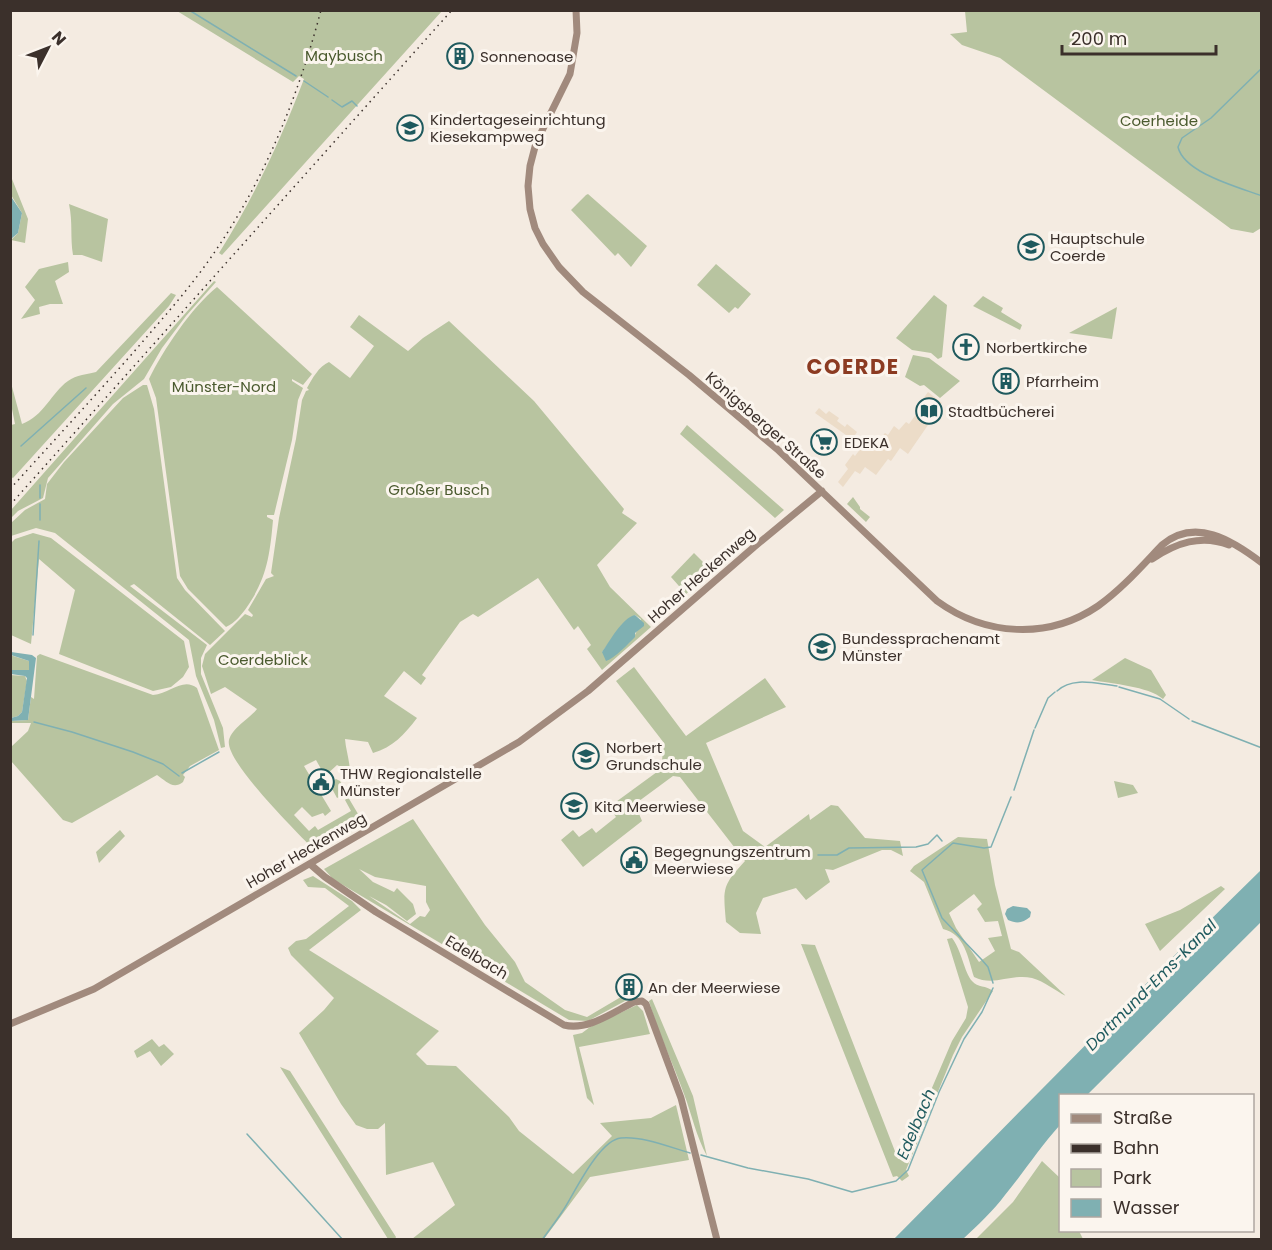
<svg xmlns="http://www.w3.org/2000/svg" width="1272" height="1250" font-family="Poppins,sans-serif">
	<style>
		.green { fill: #b8c4a0; fill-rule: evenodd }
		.plaza { fill: #ecdcc8 }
		.water { fill: #7fb0b2 }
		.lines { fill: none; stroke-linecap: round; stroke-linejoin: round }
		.stream { stroke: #7fb0b2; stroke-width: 1.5 }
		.secondary { stroke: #a18a7d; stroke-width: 7 }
		.rail { stroke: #3b302b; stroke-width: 1.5; stroke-dasharray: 1.5 4.5; stroke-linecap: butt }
		.labels { text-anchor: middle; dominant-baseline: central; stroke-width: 6; stroke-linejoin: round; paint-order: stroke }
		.park-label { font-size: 15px; fill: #4a5a2e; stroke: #fbf5ee }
		.poi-label { font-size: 15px; fill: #3b302b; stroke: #fbf5ee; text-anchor: start }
		.street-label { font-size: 15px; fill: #3b302b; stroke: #fbf5ee }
		.water-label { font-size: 16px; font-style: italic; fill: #1f5a5e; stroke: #fbf5ee }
		.district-label { font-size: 21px; font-weight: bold; letter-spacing: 1.5px; fill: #8c3b22; stroke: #fbf5ee }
	</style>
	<rect width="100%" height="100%" fill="#f4ebe1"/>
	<!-- green -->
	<path class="green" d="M177,11H442L222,255L219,253C254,198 281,139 304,79L299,76L293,82Z
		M965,11H1261V228L1253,233L1231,229L1000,58L962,45L950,34L967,32Z
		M10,174L28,219L25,243L11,240L18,233L22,213L11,195Z
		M588,194L647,246L631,267L618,253L615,256L571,210L586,195Z
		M69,204L108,219L102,262L82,255H73C70,237 73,223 69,204Z
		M68,262L69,272L55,281L63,304H50L39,307L40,314L21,319L35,300L25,287L39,269Z
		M716,264L751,294L738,309L735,307L729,313L697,285Z
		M214,281L216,282L186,316L162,348L144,379L113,404L48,478L43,498L18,511L11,518V510Z
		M217,287L312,374L303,385L292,379V381L303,388L298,400L292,440L274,515H267V517L273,520C270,554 267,578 247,607C242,614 235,623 226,627L188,589L180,576L156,398L149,379C163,350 192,307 217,287Z
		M171,293L176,295L169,306L13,478L11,477V425L15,424L11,404V383L22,424C44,416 51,393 68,381C76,375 88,374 96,372Z
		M934,295L947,305L942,357L938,359L931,353L912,350L896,338Z
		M983,296L1003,308L1001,312L1022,325L1020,330L973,306Z
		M1117,307L1112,339L1069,333Z
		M359,315L408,351L423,338L449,321L534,401L624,509L622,513L637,523L597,565L610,587L651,627L602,670L587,649L591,645L578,626L574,630L538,578L478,617L473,614L460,622L422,675L426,678L421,685L404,671L384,696L417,718C404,735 393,747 373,753L368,742L345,739C346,751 350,761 350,774L347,775L343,768L337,765L325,776L316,760L304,766L331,811L325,816L323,813L312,817L302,807L294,815L309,831L315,826L318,830L351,811L345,800L348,797L364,824L316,852C299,834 224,761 229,740C232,728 250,718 257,709L225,687L211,694L202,666L205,654L245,614L252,617L253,615L248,610L266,579L274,576L271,573L279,518L296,439L302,400L306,391L309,390L307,388C312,379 319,366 329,362L350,378L374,346L350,327ZM635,615L641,619C634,644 626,648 602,652L622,625Z
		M913,355L929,358L960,381L940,398L924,385L920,386L905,377Z
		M143,385H147L154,409L177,578L185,590L225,631L210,645L134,584L130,586L207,645L201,658V674L223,728L225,747L221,748L214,720L196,676L189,640L55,533L36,528L11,536V523L25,510L45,499L47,484L64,462L123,398Z
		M687,425L784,510L775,518L680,434Z
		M853,497L860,507V509L870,517L866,522L847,504Z
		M33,533L51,538L184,641L189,667L183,677L171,687L153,691L59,654L75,590L39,559L31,644L11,635V543L15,539Z
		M694,553L712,571L686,594L671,577Z
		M40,654L153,695C171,693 183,677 197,688L219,750L190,766L183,775L185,777L183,782C173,790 166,781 157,775L72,823L63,820L11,761V747L28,731L31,723H11V721L28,720L31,697L34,699L37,656Z
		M10,655L29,661V670H11Z
		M1125,658L1151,670L1166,695L1163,699C1148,686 1112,684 1092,680Z
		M634,667L686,736L765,678L786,707L706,743L743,831L765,847L809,814L810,820L831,805L838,806L865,838L900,841L903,856L891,850H882L833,870L825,869L830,882L806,900L796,888L763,898L756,913L761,934L740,933L726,922C723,888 722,886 745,861L680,777L673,776L635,804L642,821L583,867L561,840L573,830L579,837L592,828L596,833L616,817L609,807L661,769L664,743L616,681Z
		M10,675L25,676L27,681L22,712L18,716L11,718Z
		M336,779L340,781L347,793L337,798L329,783Z
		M1114,781L1133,785L1138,793L1118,798Z
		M413,819L485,925L515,962L525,982L565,1010L587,1017L631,991L638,994L588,1021L569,1020L333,879L324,869ZM359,869L375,877L426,886V902L430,910L425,917L420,916L410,924L369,896L386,905L407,921L416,914L413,904L397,888L394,892L373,882Z
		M120,830L125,836L99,863L96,852Z
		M958,837L987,839L995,885L1011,949L1019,952L1066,996C1054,990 1044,981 1032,978C1012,973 994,987 974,977C968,958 965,934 943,929L924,882L910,871L914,866ZM974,894L982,904L977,909L985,922L998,921L1002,936L988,938L995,951L979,962L956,928L949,913Z
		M313,876L352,901L361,910L309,950L439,1031L416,1054L427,1065L456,1066L509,1117L519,1131L573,1174L612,1136L600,1123L651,1118L676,1105L689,1160L590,1177L544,1239H412L455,1205L433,1162L386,1175L385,1123L378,1129H367L356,1125L341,1104L299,1033L324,1010L334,998L291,955L288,948L296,941L306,939L349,906L325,888L308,887L303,880Z
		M1221,886L1225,889L1160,951L1145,924L1180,910Z
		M952,938C962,951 964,972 972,981C978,988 986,985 993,991L962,1037L953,1055L906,1170L909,1176L902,1181L897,1176L893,1177L801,944L815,945L898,1159L902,1158L952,1041L966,1018L968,1007L947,939Z
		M652,999L693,1096L707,1156C696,1136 692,1115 684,1094C673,1063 658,1033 649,1001Z
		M637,1005L643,1011L650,1034L579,1047L594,1105L587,1098L573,1035L582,1033L590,1027Z
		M152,1039L159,1047L164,1044L174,1054L161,1066L150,1051L137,1058L134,1051Z
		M280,1067L290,1071L396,1237L395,1239H388Z
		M1042,1161L1060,1178V1230L1079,1231L1083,1239H976L1013,1202Z"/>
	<!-- plaza -->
	<path class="plaza" d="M928,392L942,403L934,410L937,412L908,454L900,448L891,461L888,459L876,475L865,467L860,474L855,471L843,487L838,482L848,469L845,465L853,454L855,456L861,448L852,442L853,440L815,413L819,408L826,414L829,411L839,418L837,421L845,427L847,424L857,432L855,435L863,440L875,445L885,433L888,435L894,426L899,430L906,422L909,424L917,413L915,410Z"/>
	<!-- water -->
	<path class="water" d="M10,195L22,213L18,233L11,239Z
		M635,615L644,623V626L635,633V637C628,644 615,658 606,661L602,652C610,641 622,618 635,615Z
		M11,652L32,655L36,658L28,720L11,721V718L18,716L22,712L27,678L25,676L11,674V670H29V661L11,655Z
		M1261,870V922L1087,1095L1060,1096V1125C1040,1147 1024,1172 1005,1195C993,1211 978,1225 963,1239H894C1016,1116 1137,991 1261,870Z
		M1013,906L1027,908L1031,912L1030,917C1023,923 1017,924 1008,920L1005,914L1007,909Z"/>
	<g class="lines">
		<!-- stream -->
		<path class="stream" d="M189,10L296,76
			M1262,68L1211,118L1182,138L1178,147C1184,173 1238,187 1262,196
			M304,81L328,97
			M332,100L342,107L352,101L357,106
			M21,446L86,388
			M40,485V498
			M40,520V504
			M33,635L39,541
			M1119,687L1160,699L1189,719
			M1057,691C1073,676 1097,684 1117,686
			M1192,721L1262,748
			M34,722L72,732L133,752L163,764L179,776
			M1035,728L1048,698L1055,692
			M182,773L219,752
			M1014,790L1034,730
			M818,855H837L849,848L916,847L928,844L937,835L942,841
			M993,983L988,967L982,960L942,918L922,870L953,843L984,848L991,847L1011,797
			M247,1134L343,1240
			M701,1155L748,1168L808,1179L852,1192L896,1181L908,1170L939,1092L964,1039L982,1012L993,988
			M542,1240C549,1230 557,1220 564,1209C575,1192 599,1140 621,1138C643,1136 669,1147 690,1153"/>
		<!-- secondary -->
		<path class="secondary" d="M576,10L577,33L570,74L536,143L530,166L528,186L530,209L535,228L543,244L559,267L583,292L689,375L777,449L937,601C985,636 1048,640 1098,606C1122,589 1142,566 1162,545C1195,517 1232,540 1262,563
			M1152,559C1176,543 1201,534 1229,545
			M310,864L325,877L376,912L564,1025C588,1031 613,1012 634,1002L642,1001L646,1004L681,1098L717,1240
			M10,1024L94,989L519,742L588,691L754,547L822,491"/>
		<!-- rail -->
		<path class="rail" d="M10,489C51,444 92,399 132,354C162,319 193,285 218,247C266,176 299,94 321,10
			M10,505L452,10"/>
	</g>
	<!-- icons -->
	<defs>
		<g id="building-ring" transform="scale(1.35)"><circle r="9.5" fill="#fbf5ee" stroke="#1f5a5e" stroke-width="1.5"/><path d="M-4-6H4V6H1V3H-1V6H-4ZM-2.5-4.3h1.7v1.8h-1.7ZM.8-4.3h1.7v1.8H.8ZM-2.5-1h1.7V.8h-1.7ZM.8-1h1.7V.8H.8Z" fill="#1f5a5e"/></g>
		<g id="school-ring" transform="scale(1.35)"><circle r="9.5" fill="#fbf5ee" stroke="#1f5a5e" stroke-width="1.5"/><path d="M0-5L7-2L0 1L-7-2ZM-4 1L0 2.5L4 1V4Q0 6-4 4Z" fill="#1f5a5e"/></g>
		<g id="church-ring" transform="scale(1.35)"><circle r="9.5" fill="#fbf5ee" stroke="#1f5a5e" stroke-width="1.5"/><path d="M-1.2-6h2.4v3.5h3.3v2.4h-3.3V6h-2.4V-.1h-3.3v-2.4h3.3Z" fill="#1f5a5e"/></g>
		<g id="library-ring" transform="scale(1.35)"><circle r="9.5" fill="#fbf5ee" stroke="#1f5a5e" stroke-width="1.5"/><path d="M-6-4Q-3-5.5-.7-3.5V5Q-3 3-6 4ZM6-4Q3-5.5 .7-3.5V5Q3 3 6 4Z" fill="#1f5a5e"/></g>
		<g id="supermarket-ring" transform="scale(1.35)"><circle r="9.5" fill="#fbf5ee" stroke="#1f5a5e" stroke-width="1.5"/><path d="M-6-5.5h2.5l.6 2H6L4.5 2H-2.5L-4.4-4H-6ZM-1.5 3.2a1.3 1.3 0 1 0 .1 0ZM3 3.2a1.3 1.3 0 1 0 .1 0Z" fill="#1f5a5e"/></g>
		<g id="university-ring" transform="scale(1.35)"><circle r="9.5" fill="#fbf5ee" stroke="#1f5a5e" stroke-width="1.5"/><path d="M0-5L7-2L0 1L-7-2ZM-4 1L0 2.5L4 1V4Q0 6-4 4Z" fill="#1f5a5e"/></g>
		<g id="civic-ring" transform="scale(1.35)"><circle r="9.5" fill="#fbf5ee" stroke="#1f5a5e" stroke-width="1.5"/><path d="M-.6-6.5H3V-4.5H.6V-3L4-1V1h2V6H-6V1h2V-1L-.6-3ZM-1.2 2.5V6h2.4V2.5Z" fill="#1f5a5e"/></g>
	</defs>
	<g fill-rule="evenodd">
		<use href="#building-ring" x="460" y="56"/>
		<use href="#school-ring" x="410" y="128"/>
		<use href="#school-ring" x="1031" y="247"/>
		<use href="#church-ring" x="966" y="347"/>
		<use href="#building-ring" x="1006" y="381"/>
		<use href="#library-ring" x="929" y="411"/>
		<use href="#supermarket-ring" x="824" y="442"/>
		<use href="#university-ring" x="822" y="647"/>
		<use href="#school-ring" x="586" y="756"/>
		<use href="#civic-ring" x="321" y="782"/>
		<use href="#school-ring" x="574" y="806"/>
		<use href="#civic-ring" x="634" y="860"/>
		<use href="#building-ring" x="629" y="987"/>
	</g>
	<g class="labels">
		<!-- park labels -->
		<g class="park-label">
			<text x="344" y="55">Maybusch</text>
			<text x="1159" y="120">Coerheide</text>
			<text x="224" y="386">Münster-Nord</text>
			<text x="439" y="489">Großer Busch</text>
			<text x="263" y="659">Coerdeblick</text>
		</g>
		<!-- poi labels -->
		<g class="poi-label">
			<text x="480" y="56">Sonnenoase</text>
			<text x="430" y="119">Kindertageseinrichtung<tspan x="430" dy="17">Kiesekampweg</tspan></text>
			<text x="1050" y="238">Hauptschule<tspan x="1050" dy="17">Coerde</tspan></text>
			<text x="986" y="347">Norbertkirche</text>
			<text x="1026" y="381">Pfarrheim</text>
			<text x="948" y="411">Stadtbücherei</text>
			<text x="844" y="442">EDEKA</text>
			<text x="842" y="638">Bundessprachenamt<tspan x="842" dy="17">Münster</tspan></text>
			<text x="606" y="747">Norbert<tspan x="606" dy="17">Grundschule</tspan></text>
			<text x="340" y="773">THW Regionalstelle<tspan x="340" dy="17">Münster</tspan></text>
			<text x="594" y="806">Kita Meerwiese</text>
			<text x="654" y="851">Begegnungszentrum<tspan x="654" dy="17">Meerwiese</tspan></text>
			<text x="648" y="987">An der Meerwiese</text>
		</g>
		<!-- street labels -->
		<g class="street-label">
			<text transform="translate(766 425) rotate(41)">Königsberger Straße</text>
			<text transform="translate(701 575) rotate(-41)">Hoher Heckenweg</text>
			<text transform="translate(306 850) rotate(-30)">Hoher Heckenweg</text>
			<text transform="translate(477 957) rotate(31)">Edelbach</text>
		</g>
		<!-- water labels -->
		<g class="water-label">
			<text transform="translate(1151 985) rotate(-45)">Dortmund-Ems-Kanal</text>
			<text transform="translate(916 1124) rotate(-67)">Edelbach</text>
		</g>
		<!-- district labels -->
		<g class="district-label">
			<text x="853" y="366">COERDE</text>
		</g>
	</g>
	<!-- border -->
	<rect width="1272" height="1250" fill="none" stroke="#3b302b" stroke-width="24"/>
	<!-- legend -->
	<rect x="1059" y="1094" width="195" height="138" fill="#fbf5ee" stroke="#aea6a0" stroke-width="1.5"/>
	<rect x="1071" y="1114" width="30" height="9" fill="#a18a7d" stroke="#aea6a0" stroke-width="1.5"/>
	<text x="1113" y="1124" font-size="18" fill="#3b302b">Straße</text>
	<rect x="1071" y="1144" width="30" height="9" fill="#3b302b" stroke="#aea6a0" stroke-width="1.5"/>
	<text x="1113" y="1154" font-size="18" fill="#3b302b">Bahn</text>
	<rect x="1071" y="1169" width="30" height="18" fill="#b8c4a0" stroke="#aea6a0" stroke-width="1.5"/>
	<text x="1113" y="1184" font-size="18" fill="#3b302b">Park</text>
	<rect x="1071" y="1199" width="30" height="18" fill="#7fb0b2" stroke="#aea6a0" stroke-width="1.5"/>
	<text x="1113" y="1214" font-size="18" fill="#3b302b">Wasser</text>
	<!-- north arrow -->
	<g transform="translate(48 48) rotate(48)" stroke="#fbf5ee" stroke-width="4.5" paint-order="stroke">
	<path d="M0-4.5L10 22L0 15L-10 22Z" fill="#3b302b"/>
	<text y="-9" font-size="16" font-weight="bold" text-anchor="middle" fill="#3b302b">N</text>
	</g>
	<!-- scale -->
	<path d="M1062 45v9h154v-9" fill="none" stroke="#3b302b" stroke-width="3"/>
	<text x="1071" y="45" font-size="18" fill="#3b302b" stroke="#fbf5ee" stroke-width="4.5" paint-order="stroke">200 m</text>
</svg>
